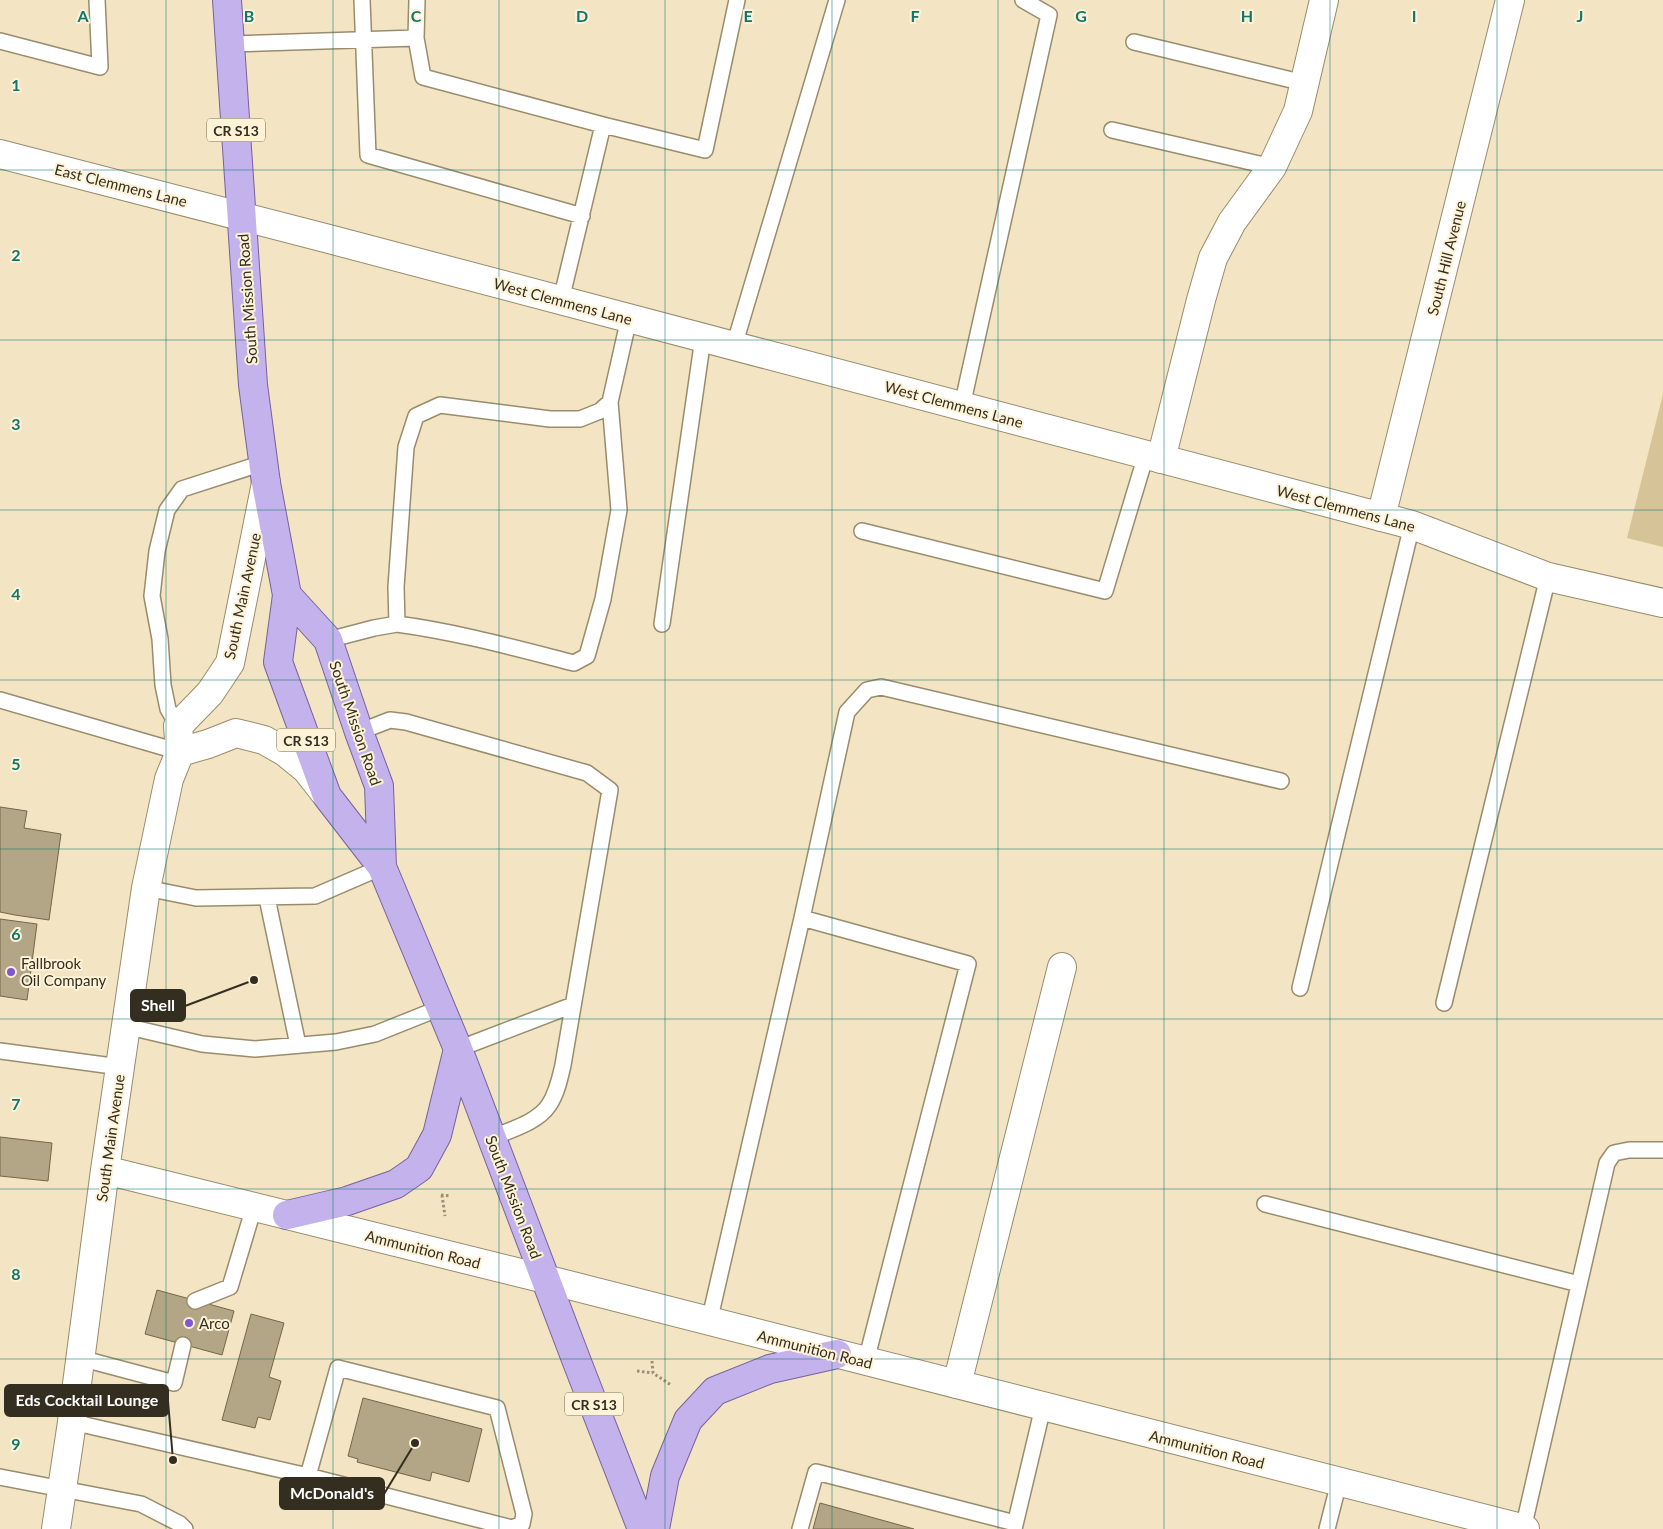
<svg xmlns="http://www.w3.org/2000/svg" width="1663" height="1529" font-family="Lato,sans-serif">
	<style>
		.green { fill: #d6c498 }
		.building { fill: #b3a686; stroke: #746749 }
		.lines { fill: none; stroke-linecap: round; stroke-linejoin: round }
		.lane-casing { stroke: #998c6c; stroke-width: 18 }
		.street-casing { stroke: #998c6c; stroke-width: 30 }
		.secondary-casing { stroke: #998c6c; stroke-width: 30 }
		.primary-casing { stroke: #77629c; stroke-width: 30 }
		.path { stroke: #9a8f77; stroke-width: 3; stroke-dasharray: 2.5 2.5; stroke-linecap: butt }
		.lane { stroke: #fff; stroke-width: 15 }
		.street { stroke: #fff; stroke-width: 28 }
		.secondary { stroke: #fff; stroke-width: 28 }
		.primary { stroke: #c3b2ec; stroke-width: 28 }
		.grid { fill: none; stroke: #0f766e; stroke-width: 1; stroke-opacity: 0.55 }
		.poi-dot { fill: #8156d0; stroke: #fef3d7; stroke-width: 2 }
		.labels { text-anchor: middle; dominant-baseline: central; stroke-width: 4; stroke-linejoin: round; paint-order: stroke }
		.shield { fill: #fef3d7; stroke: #716958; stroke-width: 1 }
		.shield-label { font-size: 14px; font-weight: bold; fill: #342e21 }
		.street-label { font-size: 15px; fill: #342e21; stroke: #fef3d7 }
		.poi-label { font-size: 15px; fill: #342e21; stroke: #fef3d7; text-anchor: start }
		.grid-label { font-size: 16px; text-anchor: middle; font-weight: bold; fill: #0f766e; stroke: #fef3d7; stroke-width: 4; stroke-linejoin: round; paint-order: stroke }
		.leader { fill: none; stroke: #342e21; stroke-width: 2 }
		.callout-dot { fill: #342e21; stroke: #fef3d7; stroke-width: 2 }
		.callout { fill: #342e21; stroke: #342e21; stroke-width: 2 }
		.callout-label { font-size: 16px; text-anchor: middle; font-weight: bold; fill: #fff }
	</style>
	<rect width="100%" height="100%" fill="#f3e5c3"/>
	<!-- green -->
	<path class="green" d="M1663,394V547L1627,538Z"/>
	<!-- building -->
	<path class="building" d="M0,807L27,811L24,828L61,834L49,920L15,915L0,912Z
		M0,919L37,924L27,1000L0,996Z
		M0,1137L52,1143L48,1181L0,1176Z
		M157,1290L234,1311L222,1355L145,1334Z
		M251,1314L284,1323L269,1377L281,1381L270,1420L258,1417L255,1428L222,1420Z
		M363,1398L482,1429L469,1482L432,1472L430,1481L357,1462L358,1459L348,1456Z
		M820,1503L914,1529H813Z"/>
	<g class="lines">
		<!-- lane casing -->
		<g class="lane-casing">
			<path id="lane" d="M362,0L368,155L582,216
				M416,38L417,0
				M0,41L100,67L97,0
				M1134,42L1304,83
				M230,44L416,38L423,77L603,125L561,300
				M603,125L705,150L737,0
				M1112,130L1272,167
				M734,346L837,0
				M610,402L619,510L603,599L587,656L574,663C515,648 457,632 397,624L396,587L406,447L416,416L440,405L550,419H580L600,411L610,402L629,318
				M962,406L1049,15L1023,0
				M862,531L1105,591L1146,455
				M662,624L703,338
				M328,640L374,628L397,624
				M0,700L180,752
				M178,726L168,709L163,685L160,639L152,596L157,551L167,510L182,489L263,463
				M359,732L390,720L406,722L587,773L610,790L563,1065C560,1078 557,1093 549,1105C537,1123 510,1130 491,1138
				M146,888L196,898L315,896L382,867
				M267,898L298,1045
				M802,918L968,964L866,1361
				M1300,988L1412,525
				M1444,1003L1548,577
				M125,1026L202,1044L255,1049L336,1042L375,1034L440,1008
				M458,1049L573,1005
				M0,1051L120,1067
				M1265,1204L1579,1284
				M195,1301L230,1287L254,1207
				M709,1322L802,918L847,712L867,690L881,687L1281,781
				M80,1358L174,1383L183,1345
				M72,1422L308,1476L512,1528L522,1524L524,1514L497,1408L338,1368L308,1476
				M0,1477L141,1504L180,1524L185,1529
				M800,1529L816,1472L1015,1523
				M1014,1529L1043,1407
				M1327,1529L1339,1482
				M1523,1529L1607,1163L1614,1153L1629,1150H1663"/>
		</g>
		<!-- street casing -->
		<g class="street-casing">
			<path id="street" d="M1161,459L1201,300L1213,258L1232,222L1272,167L1298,111L1324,0
				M1381,517L1510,0
				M957,1384L1062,967"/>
		</g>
		<!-- secondary casing -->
		<g class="secondary-casing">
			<path id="secondary" d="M0,154L329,239L1412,525L1548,577L1663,603
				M180,752L208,744L236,733L264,740L285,752L306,769L324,792
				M105,1170L545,1279L1525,1529
				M56,1529L72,1422L105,1170L146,888L169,779L180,752L178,726L210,693L230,663L266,483"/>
		</g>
		<!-- primary casing -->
		<g class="primary-casing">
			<path id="primary" d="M227,0L253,385L266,483L287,595L278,662L327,796L382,867L458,1049L577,1362L642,1529
				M287,595L328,640L359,732L379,786L382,867
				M287,1215L347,1201L396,1184L419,1168L437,1135L458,1049
				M655,1529L665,1476L688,1420L715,1391L770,1369L837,1354"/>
		</g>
		<!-- path -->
		<path class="path" d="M441,1195L450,1196
			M442,1195L445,1216
			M652,1361L653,1373L671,1385
			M637,1371L653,1373"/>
		<!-- lane -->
		<use href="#lane" class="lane"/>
		<!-- street -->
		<use href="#street" class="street"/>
		<!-- secondary -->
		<use href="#secondary" class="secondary"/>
		<!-- primary -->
		<use href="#primary" class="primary"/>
	</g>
	<!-- grid -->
	<path class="grid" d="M166,0V1529M333,0V1529M499,0V1529M665,0V1529M832,0V1529M998,0V1529M1164,0V1529M1330,0V1529M1497,0V1529M0,170H1663M0,340H1663M0,510H1663M0,680H1663M0,849H1663M0,1019H1663M0,1189H1663M0,1359H1663"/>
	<!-- markers -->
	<g class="poi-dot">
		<circle cx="11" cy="972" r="5"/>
		<circle cx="189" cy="1323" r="5"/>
	</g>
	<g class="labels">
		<!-- shield labels -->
		<g class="shield">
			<rect x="207" y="118.5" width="58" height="23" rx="4"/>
			<rect x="277" y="728.5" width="58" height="23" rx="4"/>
			<rect x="565" y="1392.5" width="58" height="23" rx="4"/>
		</g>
		<g class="shield-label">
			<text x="236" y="130">CR S13</text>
			<text x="306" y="740">CR S13</text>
			<text x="594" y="1404">CR S13</text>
		</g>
		<!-- street labels -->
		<g class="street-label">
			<text transform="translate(121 185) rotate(14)">East Clemmens Lane</text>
			<text transform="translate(1446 258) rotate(-76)">South Hill Avenue</text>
			<text transform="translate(247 299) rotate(-94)">South Mission Road</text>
			<text transform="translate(563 301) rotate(15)">West Clemmens Lane</text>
			<text transform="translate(954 404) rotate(15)">West Clemmens Lane</text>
			<text transform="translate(1346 508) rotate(15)">West Clemmens Lane</text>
			<text transform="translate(242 596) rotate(-78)">South Main Avenue</text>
			<text transform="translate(356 723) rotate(71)">South Mission Road</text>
			<text transform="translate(110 1138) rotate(-82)">South Main Avenue</text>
			<text transform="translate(514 1197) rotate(69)">South Mission Road</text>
			<text transform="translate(423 1249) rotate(14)">Ammunition Road</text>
			<text transform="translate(815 1349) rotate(14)">Ammunition Road</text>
			<text transform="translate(1207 1449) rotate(14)">Ammunition Road</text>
		</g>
		<!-- poi labels -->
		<g class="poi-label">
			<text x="21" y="963">Fallbrook<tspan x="21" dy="17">Oil Company</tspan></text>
			<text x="199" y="1323">Arco</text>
		</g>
	</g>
	<g class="grid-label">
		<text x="83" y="22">A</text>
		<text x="249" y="22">B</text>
		<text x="416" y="22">C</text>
		<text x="582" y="22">D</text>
		<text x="748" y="22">E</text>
		<text x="915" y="22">F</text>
		<text x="1081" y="22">G</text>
		<text x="1247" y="22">H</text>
		<text x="1414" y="22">I</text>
		<text x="1580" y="22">J</text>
		<text x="16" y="91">1</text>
		<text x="16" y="261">2</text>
		<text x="16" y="430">3</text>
		<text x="16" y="600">4</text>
		<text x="16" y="770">5</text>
		<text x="16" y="940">6</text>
		<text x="16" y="1110">7</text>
		<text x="16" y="1280">8</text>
		<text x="16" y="1450">9</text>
	</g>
	<!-- callouts -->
	<path class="leader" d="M254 980L185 1006M173 1460L168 1401M415 1443L384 1494"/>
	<g class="callout-dot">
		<circle cx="254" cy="980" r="5"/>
		<circle cx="173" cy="1460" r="5"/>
		<circle cx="415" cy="1443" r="5"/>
	</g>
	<g class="callout">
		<rect x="131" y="990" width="54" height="31" rx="5"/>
		<rect x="5" y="1385" width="163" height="31" rx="5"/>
		<rect x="280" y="1478" width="104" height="31" rx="5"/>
	</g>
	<g class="callout-label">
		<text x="158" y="1011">Shell</text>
		<text x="87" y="1406">Eds Cocktail Lounge</text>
		<text x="332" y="1499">McDonald's</text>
	</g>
</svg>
